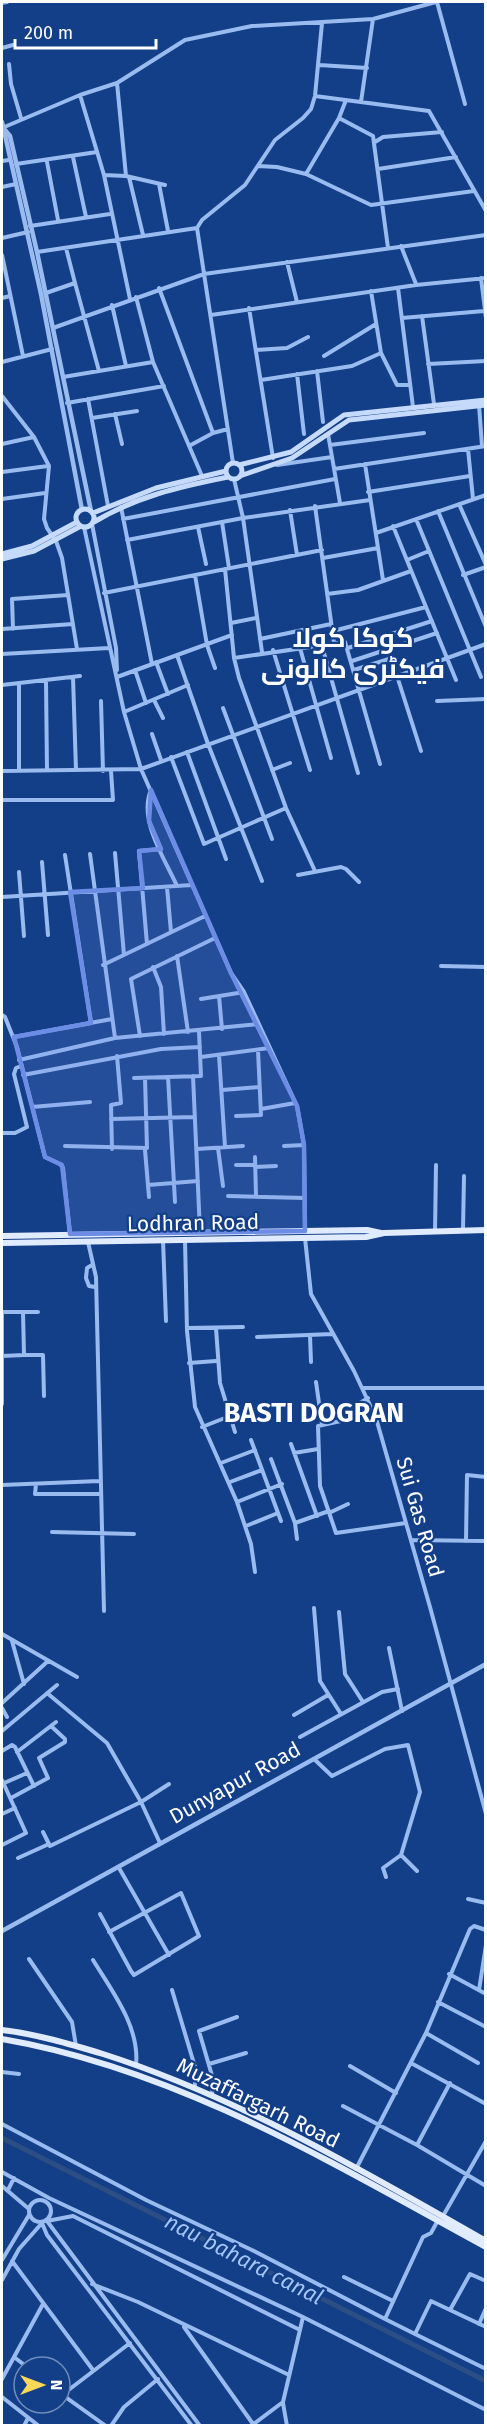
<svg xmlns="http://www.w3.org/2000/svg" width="487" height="2427" font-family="'Fira Sans',Cairo,sans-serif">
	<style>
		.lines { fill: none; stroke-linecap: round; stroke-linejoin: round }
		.canal { stroke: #2d4e84; stroke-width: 5 }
		.minor { stroke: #99bbef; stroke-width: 4 }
		.tertiary { stroke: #99bbef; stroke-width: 4.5 }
		.secondary { stroke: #c6dafb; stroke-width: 5 }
		.primary { stroke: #e1ebff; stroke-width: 6 }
		.marked { fill: #6c8ce6; fill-opacity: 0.2; stroke: #6c8ce6; stroke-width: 4.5; stroke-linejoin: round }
		.labels { text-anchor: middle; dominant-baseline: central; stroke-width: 4.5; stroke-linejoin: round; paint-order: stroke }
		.street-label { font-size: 21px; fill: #fff; stroke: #133f88 }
		.water-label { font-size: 22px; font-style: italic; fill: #a4c5f7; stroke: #133f88 }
		.district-label { font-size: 27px; font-weight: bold; fill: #fff; stroke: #133f88 }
	</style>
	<rect width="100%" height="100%" fill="#133f88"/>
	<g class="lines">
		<!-- canal -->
		<path class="canal" d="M2,2138L486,2381"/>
		<!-- minor -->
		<path class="minor" d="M437,2L465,104
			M2,3L7,2
			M2,48L13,45
			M9,64L11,84L21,118
			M319,65L367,68
			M117,83L126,176
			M80,95L104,175L130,299
			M315,96L429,111L486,211
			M361,102L373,19
			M339,118L373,136L388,248
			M2,128L80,95L117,83L185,40L252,26L373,19L436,2
			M375,142L383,137L442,132
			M73,157L86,217
			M2,161L9,160
			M47,162L58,220
			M16,164L97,152
			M258,166L277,167L306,174L371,205L474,191
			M378,169L456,157
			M306,174L339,118L346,100
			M104,175L126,176L165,185
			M129,177L143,235
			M159,184L168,231
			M2,187L16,184
			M30,226L110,214
			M2,238L28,232
			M401,246L416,284
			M37,252L197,228
			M2,255L23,356
			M287,262L297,302
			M481,278L486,318
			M75,283L99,371
			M159,288L213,433
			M398,288L413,407
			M371,291L381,353L397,385H410
			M46,293L75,283L66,248
			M136,297L153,362L202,476
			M2,298L10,296
			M112,305L126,366
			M249,308L273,458
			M211,315L416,285L486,278
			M422,316L434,404
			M402,318L484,311
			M53,328L204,274L486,235
			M256,350L287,348L308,337
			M324,356L376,324
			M2,362L52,349
			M428,364L486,361
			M317,371L323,422
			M297,374L304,434
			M63,377L153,362
			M261,380L352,366L381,353
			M2,396L34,437L49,466L44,519L47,528L56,541L62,558L77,649
			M88,399L108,506
			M67,403L164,386
			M479,405L482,446
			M115,414L122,444
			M92,418L137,411
			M328,434L340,503
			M2,444L34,437
			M330,445L424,433
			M189,446L213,433L228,429
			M468,449L473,499
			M233,463L197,228L202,220L245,185L275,140L303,118L311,109L315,96L322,23
			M365,464L383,580
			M277,465L332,457
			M334,469L486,446
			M2,472L48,466
			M234,479L243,518L262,652
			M368,492L470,476
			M2,499L45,493
			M459,504L486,565
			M315,506L334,643
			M121,507L152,664
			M290,510L297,555
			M438,511L486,627
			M123,519L335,479
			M416,519L481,677
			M222,522L229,568
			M92,524L116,648L117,670
			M393,526L426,607
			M84,527L124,712L141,769L231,973L244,992L297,1106L304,1145L305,1231
			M198,527L206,564
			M376,533L486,495
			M127,540L243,518L370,500
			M323,558L378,548
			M407,560L429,551
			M225,569L234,658L239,678L286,808L315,871
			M195,575L207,645L215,668
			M463,575L486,567
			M104,593L322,550
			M327,594L358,590L411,571
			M231,623L256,618
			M2,629L73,624
			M13,629L12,599L68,595
			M333,631L426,607L456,680
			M260,639L331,624
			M322,646L358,773
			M300,648L331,758
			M348,648L432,621
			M273,650L310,770
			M2,654L109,648
			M177,655L208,744L262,881
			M234,658L345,642L380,764
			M352,661L437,633
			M156,662L168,694
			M135,670L146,703
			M354,670L389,659
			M397,676L421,751
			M73,677L76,770
			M117,677L232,635
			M46,681L47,770
			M19,683V771
			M2,685L80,676
			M154,700L163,718
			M101,701L103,771
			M437,701L486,699
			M223,708L272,839
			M124,712L188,685
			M152,734L161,760
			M187,752L226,859
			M171,757L204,844L286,808
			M272,770L290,763
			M2,771L141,769L486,644
			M151,790C138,820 165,859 177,886
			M2,800H113L111,771
			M115,853L124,955
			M90,854L115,1038
			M65,855L91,1023
			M42,862L48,935
			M19,872L24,936
			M298,875L341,867L346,869L359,882
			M167,887L171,932
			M2,897L192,885
			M147,944L139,851L161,849
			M177,956L188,1032
			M103,965L205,916
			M441,966L486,967
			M153,967L161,987L164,1034
			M219,996L222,1029
			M201,999L244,992
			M2,1015L5,1017L17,1047L45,1157L60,1164L63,1168L70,1234
			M140,1036L131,979L215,938
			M14,1037L112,1019
			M219,1055L225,1147
			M201,1057L269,1048
			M19,1060L115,1038L259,1024
			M23,1075L161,1049L200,1047
			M193,1076L200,1232
			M168,1077L175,1202
			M134,1078L201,1076L199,1032
			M222,1090L258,1087
			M32,1107L90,1102
			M261,1109L295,1103
			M236,1116L261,1115L258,1050
			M111,1119L195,1117
			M2,1133H15L27,1127L14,1074L16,1068L21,1066
			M65,1146L147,1148L145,1078
			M284,1146L304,1145
			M218,1148L223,1186
			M112,1149L111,1105L121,1103L117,1056
			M197,1149L243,1146
			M145,1150L149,1197
			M255,1157L256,1196
			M236,1165H255
			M255,1167L276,1166
			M148,1185L198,1181
			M228,1196L305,1198
			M463,1230L464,1176
			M435,1232L436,1165
			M305,1238L311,1294L354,1371L376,1418L430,1607L486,1814
			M163,1240L166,1321
			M185,1240L187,1331L195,1407L237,1502L251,1544L255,1572
			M88,1242L96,1277L104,1611
			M92,1265L87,1268L86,1278L89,1286L95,1287
			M2,1312H38
			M187,1328L243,1327
			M216,1328L220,1383L235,1432
			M310,1336L311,1362
			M257,1337L333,1334
			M24,1355H43L44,1396
			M2,1356L24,1355L23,1312
			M189,1363L216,1361
			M316,1382L322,1424
			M363,1388H486
			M368,1398L360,1403L359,1417L318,1426L320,1486L336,1533L406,1523
			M2,1404V1312
			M202,1427L230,1416
			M251,1440L281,1521
			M291,1444L317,1516
			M294,1453L318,1449
			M271,1459L295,1523L297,1539
			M221,1463L255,1450
			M230,1482L262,1470
			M36,1484L35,1494H101
			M2,1485L99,1481
			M237,1502L282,1484
			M329,1513L348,1504
			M295,1523L329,1511
			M246,1526L278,1513
			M52,1532L134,1534
			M411,1540L486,1541
			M466,1541L467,1475L486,1477
			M314,1608L320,1681L341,1714
			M339,1612L345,1674L363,1702
			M2,1634L77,1677
			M12,1641L24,1684
			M389,1648L402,1711
			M47,1693L107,1743L141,1802L160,1843
			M2,1703L48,1661
			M2,1708L7,1717
			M294,1715L328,1695
			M2,1731L57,1685
			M300,1737L382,1692L398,1689
			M2,1751L12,1745L15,1747L34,1786
			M17,1752L56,1722
			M314,1759L332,1776L385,1749L408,1745L420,1792L401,1855L383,1868L386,1877
			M2,1780L26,1833L2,1845
			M2,1784L27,1773
			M11,1798L48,1778L39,1758L65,1742V1739L51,1726
			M2,1814L15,1808
			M43,1832L50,1846L141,1802L169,1784
			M401,1855L417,1871
			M18,1858L49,1844
			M119,1868L169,1955
			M468,1899L486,1903
			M100,1914L131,1971L134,1975L199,1936L181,1893L109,1932
			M29,1959L72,2022L76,2046
			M93,1960C112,1991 140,2027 136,2065
			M449,1974L486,1994
			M172,1990L195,2067V2088
			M479,1990L486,1945
			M438,2002L486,2027
			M426,2033L478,2063
			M411,2063L486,2104
			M209,2064L246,2053
			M350,2066L396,2093
			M2,2072L19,2074
			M212,2095L213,2079L199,2031L237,2017
			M343,2106L417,2145L486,2186
			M2,2124L146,2200L254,2251L385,2319
			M417,2145L450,2083
			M356,2169L426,2033L470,1929L474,1926L486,1930
			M2,2172L49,2198L303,2317L486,2410
			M2,2186L29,2209
			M8,2190L14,2178
			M29 2211a11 11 0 1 1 22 0a11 11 0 1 1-22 0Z
			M443,2216L486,2141
			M2,2260L29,2215
			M12,2261L93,2370
			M344,2277L393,2301
			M2,2280L19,2249L42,2223L47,2235L192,2426
			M92,2284L138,2302L287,2374
			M450,2310L470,2274L486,2281
			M479,2324L486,2308
			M184,2327L253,2424
			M486,2327L431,2301L415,2334L486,2369
			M415,2334L385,2319L423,2237L431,2233L437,2222
			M14,2357L27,2367
			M2,2379L43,2304
			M60,2393L106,2426
			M62,2395L130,2343
			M2,2397L39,2426
			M283,2403L287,2426
			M24,2426L28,2418
			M111,2426L124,2407L158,2379
			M200,2426L47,2221L73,2216L300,2330
			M251,2426L283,2402L303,2317"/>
		<!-- tertiary -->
		<path class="tertiary" d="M2,122L41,294L82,510
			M5,130L10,136L37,252L91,511
			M2,1931L486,1664"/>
		<!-- secondary -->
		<path class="secondary" d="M226 471a8 8 0 1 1 16 0a8 8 0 1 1-16 0Z
			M239,465L291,452L344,415L486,400
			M240,476L292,458L349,420L486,405
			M76 518a9 9 0 1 1 18 0a9 9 0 1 1-18 0Z
			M93,513L156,488L226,471
			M94,522C138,496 178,487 228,477
			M2,554L32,546L77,522
			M2,559L34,551L81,526"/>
		<!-- primary -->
		<path class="primary" d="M2,1236L367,1230L381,1233
			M2,1243L366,1237L384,1233L486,1230
			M2,2030C36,2034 70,2044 103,2054C238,2097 363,2171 486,2241
			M2,2039C177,2069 332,2163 486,2247"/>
	</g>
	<!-- marked area -->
	<path class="marked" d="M151,790L231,973L297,1106L304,1145L305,1231L70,1234L62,1165L45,1157L14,1037L91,1023L70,892L143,888L139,851L161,849L149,821Z"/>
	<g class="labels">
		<!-- street labels -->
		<g class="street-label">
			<text transform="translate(193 1223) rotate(-1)">Lodhran Road</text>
			<text transform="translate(420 1517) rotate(74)">Sui Gas Road</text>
			<text transform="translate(235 1783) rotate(-29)">Dunyapur Road</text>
			<text transform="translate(258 2103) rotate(26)">Muzaffargarh Road</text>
		</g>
		<!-- water labels -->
		<g class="water-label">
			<text transform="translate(244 2259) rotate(27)">nau bahara canal</text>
		</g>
		<!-- district labels -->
		<g class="district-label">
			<text x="353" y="638">کوکا کولا<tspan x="353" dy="31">فیکٹری کالونی</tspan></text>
			<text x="314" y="1413">BASTI DOGRAN</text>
		</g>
	</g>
	<!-- border -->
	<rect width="487" height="2427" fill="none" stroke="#ffffff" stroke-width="6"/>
	<!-- north arrow -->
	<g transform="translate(42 2385) rotate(90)"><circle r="28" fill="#133f88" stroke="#718cb8" stroke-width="1.5"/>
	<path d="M0-4.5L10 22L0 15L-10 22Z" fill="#ffd857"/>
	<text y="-9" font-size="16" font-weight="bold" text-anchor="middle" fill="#ffffff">N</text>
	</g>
	<!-- scale -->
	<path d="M15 39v9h141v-9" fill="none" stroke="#ffffff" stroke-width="3"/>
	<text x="24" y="39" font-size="18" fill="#ffffff" stroke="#133f88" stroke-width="4.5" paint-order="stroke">200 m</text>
</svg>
